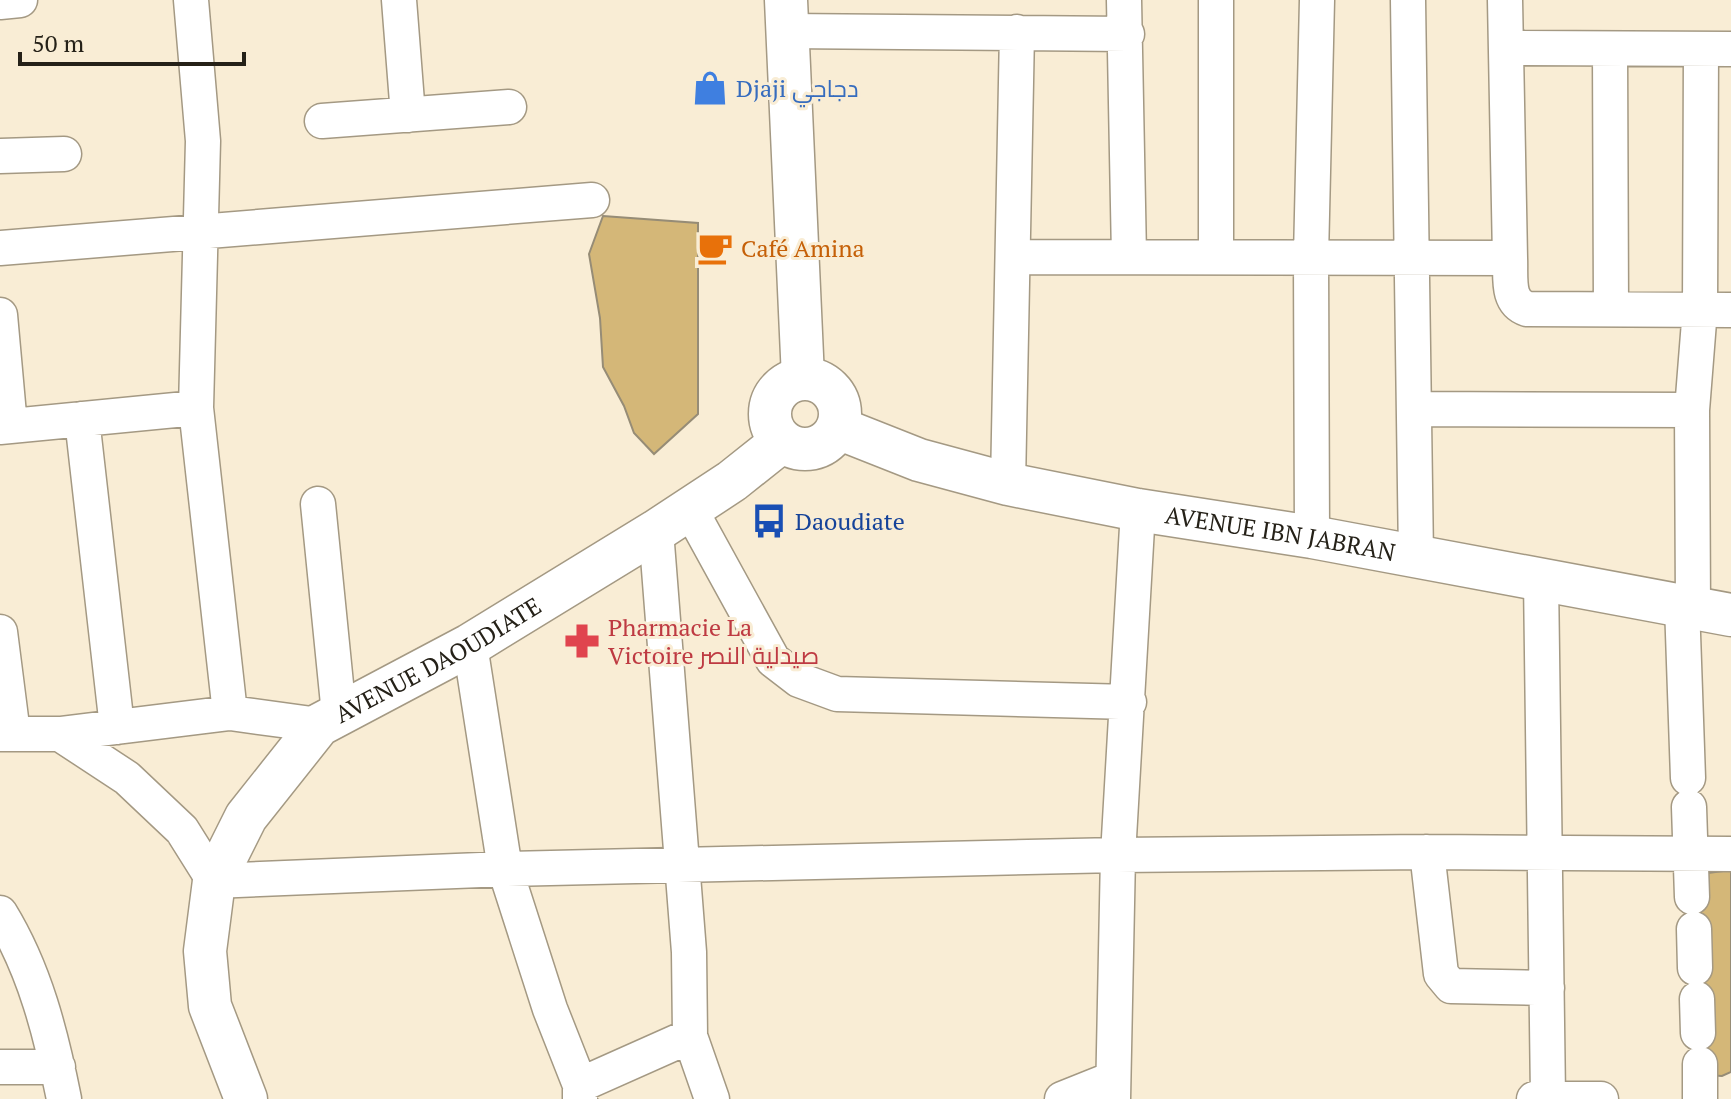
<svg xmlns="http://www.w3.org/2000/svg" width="1731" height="1099" font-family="'PT Serif',Cairo,serif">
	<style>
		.building { fill: #d4b778; stroke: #968c76; stroke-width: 2 }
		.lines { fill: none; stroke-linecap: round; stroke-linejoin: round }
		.minor-casing { stroke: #a49983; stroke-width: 37 }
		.tertiary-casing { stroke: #a49983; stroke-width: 45 }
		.minor { stroke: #fff; stroke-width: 34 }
		.tertiary { stroke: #fff; stroke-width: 42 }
		.labels { text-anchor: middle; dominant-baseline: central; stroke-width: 6; stroke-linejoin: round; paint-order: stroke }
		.shop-label { font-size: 24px; fill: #366cbe; stroke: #f9edd5; text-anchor: start }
		.food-label { font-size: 24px; fill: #c56008; stroke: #f9edd5; text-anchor: start }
		.transit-label { font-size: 24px; fill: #164399; stroke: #f9edd5; text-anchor: start }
		.street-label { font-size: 24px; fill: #252118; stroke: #f9edd5 }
		.health-label { font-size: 24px; fill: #be3a42; stroke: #f9edd5; text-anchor: start }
	</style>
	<rect width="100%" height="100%" fill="#f9edd5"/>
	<!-- building -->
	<path class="building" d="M603,216L698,223V414L654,454L634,433L624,406L603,367L600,318L589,254Z
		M1731,870V1072L1722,1076L1706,1075L1700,874Z"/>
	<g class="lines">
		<!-- minor casing -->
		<g class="minor-casing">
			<path id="minor" d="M191,0L203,141L196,408L230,713
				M399,0L408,115
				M1124,0L1129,256
				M1216,0V257
				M1408,0L1416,557
				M1505,0L1510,258C1511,277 1506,302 1527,309L1731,310
				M0,2L20,0
				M786,31L1127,34
				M1506,48L1731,49
				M1610,49L1611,309
				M322,121L509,107
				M0,156L64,154
				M0,248L592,200
				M1013,257L1510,258
				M0,315L10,426
				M1414,409L1692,410
				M82,419L117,727
				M0,427L196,408
				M1008,484L1017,32
				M318,504L339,714
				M690,509L773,660L799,680L837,694L1129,702
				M656,531L689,952L690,1036L712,1099
				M1312,537L1311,257L1317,0
				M1541,579L1548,1097
				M1682,605L1688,778
				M1693,608L1692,410L1700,309L1701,49
				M0,632L13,734
				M470,645L505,869L550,1009L580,1085V1099
				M0,734H60L230,713L319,725
				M60,734L127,778L182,830L214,881L505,869L1118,855L1427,852L1731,854
				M1689,807L1692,897
				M1427,852L1441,974L1451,986L1547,988
				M0,913C35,970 51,1034 64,1099
				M1694,929L1695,968
				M1697,999L1698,1033
				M1700,1064V1099
				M0,1067H58
				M580,1085L690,1036
				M1062,1099L1112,1079
				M1113,1099L1118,855L1138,510
				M1534,1099H1601"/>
		</g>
		<!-- tertiary casing -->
		<g class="tertiary-casing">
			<g id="tertiary">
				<path d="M786,0L803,378"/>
				<circle cx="805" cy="414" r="35"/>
				<path id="s1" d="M838,428L919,460L1008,484L1138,510L1312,537L1731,615"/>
				<path id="s2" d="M246,1099L210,1006L205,951L214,881L246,817L319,725L470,645L656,531L732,481L781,442"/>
			</g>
		</g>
		<!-- minor -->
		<use href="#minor" class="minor"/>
		<!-- tertiary -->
		<use href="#tertiary" class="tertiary"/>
	</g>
	<!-- icons -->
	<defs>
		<g id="shop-bare" transform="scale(2.76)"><path d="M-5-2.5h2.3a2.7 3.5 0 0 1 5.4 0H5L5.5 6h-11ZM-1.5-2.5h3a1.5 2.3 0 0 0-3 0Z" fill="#3f7fe0" stroke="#f9edd5" stroke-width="2.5" paint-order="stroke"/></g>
		<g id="cafe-bare" transform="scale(2.76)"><path d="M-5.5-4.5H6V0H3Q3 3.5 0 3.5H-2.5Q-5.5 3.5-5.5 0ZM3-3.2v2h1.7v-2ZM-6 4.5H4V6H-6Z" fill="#e8710a" stroke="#f9edd5" stroke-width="2.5" paint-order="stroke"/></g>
		<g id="bus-bare" transform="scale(2.76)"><path d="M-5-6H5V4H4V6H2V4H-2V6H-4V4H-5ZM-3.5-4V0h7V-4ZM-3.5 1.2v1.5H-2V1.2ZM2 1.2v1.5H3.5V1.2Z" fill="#1a4fb4" stroke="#f9edd5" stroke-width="2.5" paint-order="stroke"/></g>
		<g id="pharmacy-bare" transform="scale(2.76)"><path d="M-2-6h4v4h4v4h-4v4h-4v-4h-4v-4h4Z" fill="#e0444e" stroke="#f9edd5" stroke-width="2.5" paint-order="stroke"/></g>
	</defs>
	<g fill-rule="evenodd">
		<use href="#shop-bare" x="710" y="88"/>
		<use href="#cafe-bare" x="715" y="248"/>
		<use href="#bus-bare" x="769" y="521"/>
		<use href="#pharmacy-bare" x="582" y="641"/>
	</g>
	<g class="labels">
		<!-- shop labels -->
		<g class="shop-label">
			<text x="736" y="88">Djaji دجاجي</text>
		</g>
		<!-- food labels -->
		<g class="food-label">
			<text x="741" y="248">Café Amina</text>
		</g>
		<!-- transit labels -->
		<g class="transit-label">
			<text x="795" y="521">Daoudiate</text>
		</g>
		<!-- street labels -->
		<g class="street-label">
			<text stroke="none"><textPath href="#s1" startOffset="456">AVENUE IBN JABRAN</textPath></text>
			<text stroke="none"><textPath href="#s2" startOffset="550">AVENUE DAOUDIATE</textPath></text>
		</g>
		<!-- health labels -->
		<g class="health-label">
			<text x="608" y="627">Pharmacie La<tspan x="608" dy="28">Victoire صيدلية النصر</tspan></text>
		</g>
	</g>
	<!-- scale -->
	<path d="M20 52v12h224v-12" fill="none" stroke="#252118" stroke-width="4"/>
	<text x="32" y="52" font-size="24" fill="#252118" stroke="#f9edd5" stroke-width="6" paint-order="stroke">50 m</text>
</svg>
